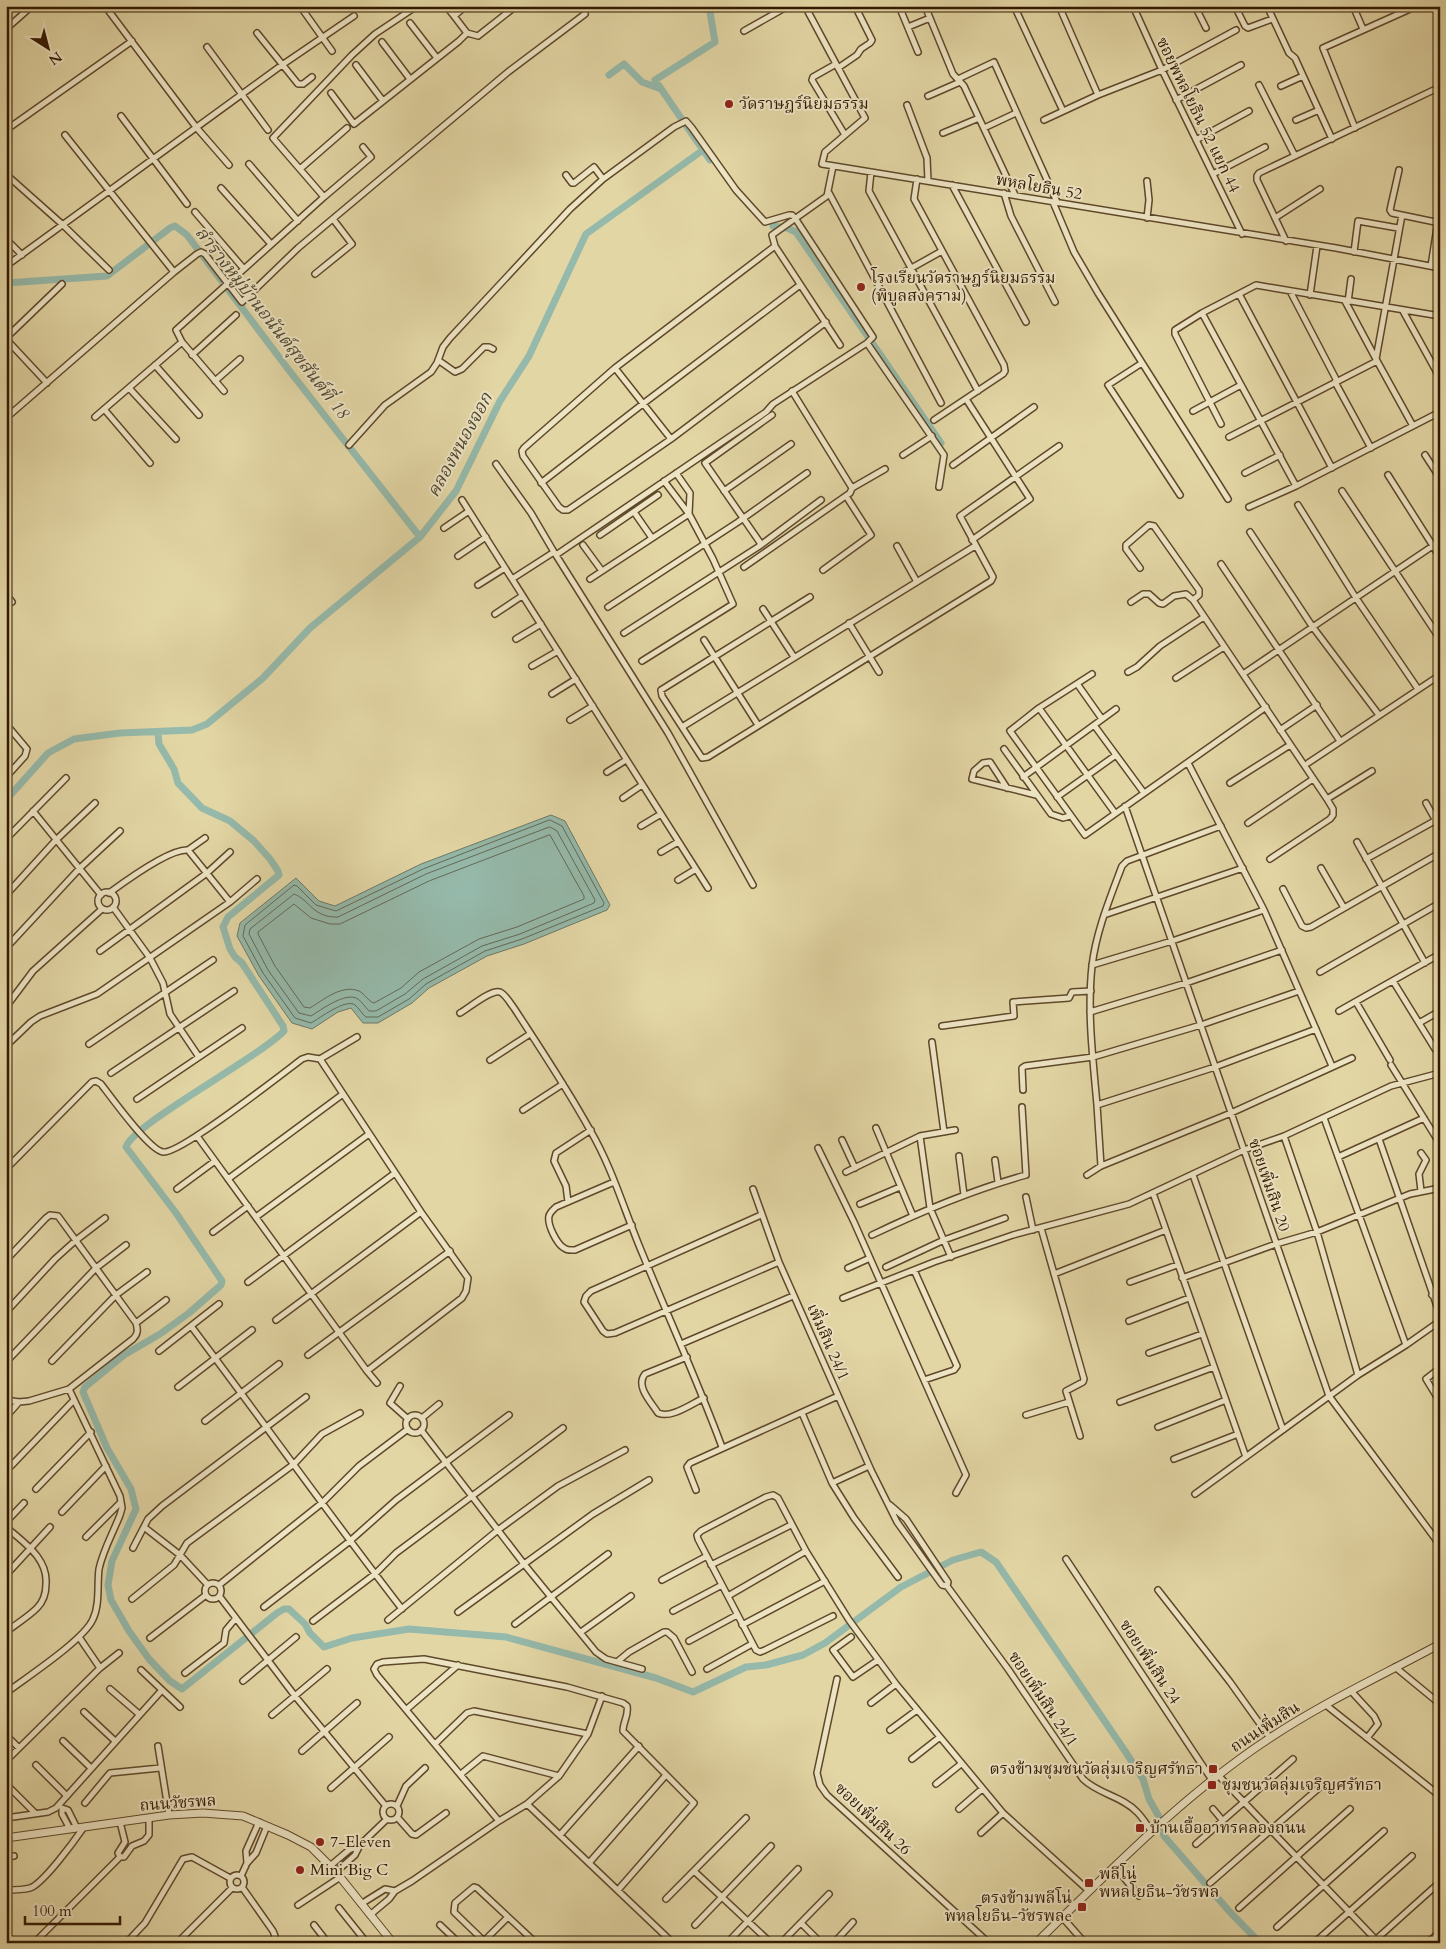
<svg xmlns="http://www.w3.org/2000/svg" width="1446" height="1949" font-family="Cardo,'Noto Serif Thai',serif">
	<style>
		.water { fill: #95b9aa; stroke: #6d7966 }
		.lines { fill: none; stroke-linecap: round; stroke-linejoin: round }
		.shore { stroke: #636956; stroke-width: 1 }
		.canal { stroke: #95b9aa; stroke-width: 7 }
		.minor-casing { stroke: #5e482a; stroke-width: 8 }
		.tertiary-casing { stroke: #5e482a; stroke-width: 9 }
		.secondary-casing { stroke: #311901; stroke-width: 10 }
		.minor { stroke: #ede4c4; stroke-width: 5 }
		.tertiary { stroke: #ede4c4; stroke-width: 7 }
		.secondary { stroke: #ede4c4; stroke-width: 8 }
		.poi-dot { fill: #8f2418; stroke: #ede4c4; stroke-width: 2 }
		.labels { text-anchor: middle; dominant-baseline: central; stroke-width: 4; stroke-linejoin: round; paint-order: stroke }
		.poi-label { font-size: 16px; fill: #311901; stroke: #ede4c4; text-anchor: start }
		.street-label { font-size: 16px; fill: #311901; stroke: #ede4c4 }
		.water-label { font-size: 18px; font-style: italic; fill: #4f4934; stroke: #ede4c4 }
	</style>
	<rect width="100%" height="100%" fill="#e3d6a5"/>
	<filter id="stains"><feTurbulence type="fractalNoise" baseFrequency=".004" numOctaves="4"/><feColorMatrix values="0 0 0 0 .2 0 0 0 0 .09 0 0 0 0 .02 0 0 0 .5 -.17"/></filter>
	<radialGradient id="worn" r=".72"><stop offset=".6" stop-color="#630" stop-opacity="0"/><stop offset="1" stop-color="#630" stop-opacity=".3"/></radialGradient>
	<!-- water -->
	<path class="water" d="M551,815L565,821L610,905L607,910L524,944L487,956L429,988L412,1003L378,1023H363L351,1008L338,1012L312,1029L292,1023L259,976L237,936L240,923L296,878L319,901L335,906L421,864Z"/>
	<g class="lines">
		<!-- shore -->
		<path class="shore" d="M550,820L562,826L604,903L603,906L522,939L485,951L426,984L409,999L378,1017H366C362,1014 359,1008 355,1005C346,998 320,1018 311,1023L295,1018L263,973L243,936L245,925L294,885L297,886L316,905L336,911L423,869Z
			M550,827L557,831L595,900L594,903L520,934L482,946L423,979L405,994L376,1011H369C365,1007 362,1002 358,999C346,991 321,1010 311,1016L299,1013L268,970L249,934L250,929L294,894C310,900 313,918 338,917L426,874Z
			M550,835L584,896V899L517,927L479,939L419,972L401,988L374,1003C368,1001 365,994 359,991C342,984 323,1000 310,1008L304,1007L275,966L258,934V932L294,904L311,918L330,924H340L429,881Z"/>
		<!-- canal -->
		<path class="canal" d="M609,75L624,64L642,82L661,89
			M703,150L710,160
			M773,226L787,228L796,232L941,443
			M6,283L107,276L170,228L175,226L187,235L288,369L420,537
			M158,732L159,744L174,769L178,783L202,808L230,821L254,841L270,859L278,871L279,875L228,917L223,927L230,949L235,957L242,963L283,1026L284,1031C258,1058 133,1124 126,1147L176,1213L222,1281L221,1285L189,1313L160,1334L124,1355L85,1387L83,1392L107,1448L131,1489L136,1509L112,1561L108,1585L111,1600L129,1631L149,1659L170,1681L182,1689L277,1613L284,1609H289L305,1624L310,1633L324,1647L352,1638L409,1629L506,1637L656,1678L693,1692L746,1667L766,1665L803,1655L825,1643L901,1587L953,1560L981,1552L996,1562L1125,1751L1143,1779L1149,1799L1158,1815L1164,1836L1229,1911L1260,1943
			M6,800L48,753L74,739L120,733L192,730L207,724L263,678L310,628L420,537L456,491L500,401L529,356L586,234L703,150L655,80L715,42L709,6"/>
		<!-- minor casing -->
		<g class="minor-casing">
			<path id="minor" d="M105,6L196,127L229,165
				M300,6L332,51
				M446,6L454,16
				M805,6L865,118L825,152L822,164L1336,248L1440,268
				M899,6L918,52
				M925,6L953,74L964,86L1015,195
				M1014,6L1063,111
				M1059,6L1098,95
				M1133,6L1162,70L1242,234
				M1195,6L1206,28
				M1235,6L1245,26L1248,28L1272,19
				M1267,6L1289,53L1295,58L1332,139
				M1353,6L1363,29
				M410,23L437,58
				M908,27L930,18
				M6,29L32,6
				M744,31L788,6
				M257,33L298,84H303L312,77
				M467,33L478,36L516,6
				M382,42L410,79
				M207,47L268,130
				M836,64L813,77L812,80L845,135
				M356,65L383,101
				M838,68L857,55L861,49L870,43L872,40L855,6
				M958,79L994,62L1057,202
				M1259,85L1295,156
				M1281,86L1303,76
				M331,93L354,124L459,41L467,33L454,16L466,6
				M928,96L960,82
				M1176,100L1241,65
				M907,105L927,158L928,181
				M121,116L187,204
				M1044,120L1098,95L1162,70L1236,30
				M1296,120L1319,110
				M984,128L1016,113
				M1355,128L1323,48L1410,9
				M6,130L132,41
				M943,133L979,118
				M65,135L174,272
				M1196,140L1249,111
				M249,164L298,221
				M833,166L827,196L772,235L775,246L840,345
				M300,169L347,128
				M1399,170L1390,210L1392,213L1440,223
				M871,172L869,191L978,391
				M1213,174L1265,147
				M566,175L572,183H574L594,167L603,179
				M9,177L63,225L109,270
				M917,179L914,199L1004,365L1005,371L1003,374L934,420
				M952,185L1026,322
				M221,188L271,244
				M829,193L941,403
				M1004,193L1011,216L1055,302
				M324,197L371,157L363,147
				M1053,202L1074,252L1098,293L1228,499
				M195,212L244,269
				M1402,215L1376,359L1413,426
				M1147,218L1149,200L1147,181
				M1275,218L1320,189
				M6,239L22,255
				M1286,241L1257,180V176L1259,173L1440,87
				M775,246L615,368L524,448L522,451L523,456L559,507L563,510H568L671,439L826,322
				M1354,252L1358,221L1398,228
				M6,266L282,65L354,16
				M1431,266L1440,208
				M315,274L352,244L333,219
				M899,275L942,251
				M1290,291L1337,381
				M1239,294L1332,468
				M1310,295L1317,246
				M1345,301L1376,359
				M1348,302L1351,279
				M1403,311L1440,378
				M1202,313L1296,486
				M6,338L62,284
				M6,339L47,383
				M182,342L224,391
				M192,355L236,315
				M438,360L455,372L462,369L484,347H489L493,349
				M1142,363L1108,385L1180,495
				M155,365L199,415
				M615,368L671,439
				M215,381L240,359
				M1335,382L1371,448
				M129,388L176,439
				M966,399L1030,499L972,540
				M104,409L150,463
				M1193,411L1241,385
				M95,417L182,342L176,330L324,197L273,138L352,55L375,34L417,6
				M6,418L174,272L197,254L201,252L205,254L242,302L298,248L508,72L585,14
				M1221,424L1175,334V330L1202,313L1256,285L1440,316
				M1229,437L1377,361
				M349,445L385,405L431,372L437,363L443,347L450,338L570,209L603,179L674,127L686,121L692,128L736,190L765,222L789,215H792L795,218L873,337L867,343
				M903,455L932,436
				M1425,455L1440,478
				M496,464L531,513L554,552L668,733L753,885
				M953,465L1034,407
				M1245,473L1280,455
				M1388,475L1440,557
				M664,481L689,514L690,493L676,473
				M541,483L644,403L800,285
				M852,488L885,469
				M724,491L791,444
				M1342,491L1440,639
				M462,500L708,888
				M1298,505L1356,598L1418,689
				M1249,507L1296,486L1440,412
				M634,512L652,538
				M444,528L469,511
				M1250,532L1312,626L1379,715
				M600,535L658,495
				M761,544L705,463L772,415
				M583,545L602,571
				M897,546L917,582
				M556,555L766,412L773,404L867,343L944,455L939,487
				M458,556L486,537
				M1221,564L1340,741
				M744,567L850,493L852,488L792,391
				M1140,568L1126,549V545L1149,525L1154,526L1199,590V595L1193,600
				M823,570L871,535L846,496
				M512,579L554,552
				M590,579L689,514L713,559L733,604L642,661
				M478,585L505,568
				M6,594L12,602
				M810,597L661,690L662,696L702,758L708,757L991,581L993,577L960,516L1059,446
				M1131,602L1143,594H1149L1159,603L1163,604L1174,596L1186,594L1193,600L1327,799L1333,809V815L1330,819L1270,859
				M608,607L738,522L807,473
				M763,609L794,657
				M495,614L522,596
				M849,623L879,672
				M624,633L758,547L821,500
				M516,639L541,624
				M704,640L758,725
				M532,666L558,651
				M1128,672L1137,667L1160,646L1204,617
				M1092,674L1039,708L1010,731L1085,835L1266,707
				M1243,674L1440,541
				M1176,678L1224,647
				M1078,685L1102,719
				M552,694L576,679
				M1039,708L1115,813
				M570,720L593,706
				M6,724L27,749L25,756L6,777
				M1094,725L1144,793
				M682,727L975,546
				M1280,730L1317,705
				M1004,749L1051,814L1063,818L1070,816
				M1188,763L1264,910L1332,1066
				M1308,763L1440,675
				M607,772L626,760
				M1023,777L1116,709
				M1230,783L1290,745
				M1007,788L990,762L983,763L974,771L972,779L1036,795
				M1057,797L1116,755
				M623,798L642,785
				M1327,799L1372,771
				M1426,803L1440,828
				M1125,806L1329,1396L1440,1545
				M33,811L101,895
				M1248,823L1313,779
				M641,826L661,814
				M6,839L66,778
				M1357,842L1425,963
				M188,850L205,838
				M661,852L678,842
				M1366,859L1440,818
				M1321,868L1344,908
				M678,880L696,869
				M1283,889L1302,926L1306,928L1311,927L1440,853
				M98 901a9 9 0 1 1 18 0a9 9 0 1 1-18 0Z
				M109,893C124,882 170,848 188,850L230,902
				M6,895L56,840L95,803
				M113,907L150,958L163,983L170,1014L199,1057
				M1104,915L1243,868
				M6,948L80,868L120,831
				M100,951L207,873L230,852
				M1092,965L1172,941L1264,910
				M1320,972L1440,903
				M1393,981L1435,1049
				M1356,1002L1390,1060
				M6,1007L33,971L102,909
				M1339,1011L1440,954
				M6,1012L8,1017L6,1022
				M1090,1012L1186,983L1282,950
				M460,1013C469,1008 491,989 500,992C506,995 510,1003 514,1008C540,1048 567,1088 590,1130C613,1169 625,1213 643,1255C669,1319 698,1382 722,1447
				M1419,1023L1440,1011
				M942,1026L1014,1016L1013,1002L1069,998L1072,992L1091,991
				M932,1042L944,1132
				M89,1044L213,960
				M6,1046L31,1022L40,1016L97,994L230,902L257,879
				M320,1059L421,1212L468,1278L466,1291L462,1298L367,1371
				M490,1060L530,1034
				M1391,1065L1440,1144
				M111,1073L234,991
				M1023,1090L1022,1068L1025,1066L1093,1057L1201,1025L1299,991
				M137,1099L242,1028
				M1097,1105C1093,1059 1087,1012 1092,966C1096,932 1110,898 1122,866L1127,861L1221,826
				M523,1110L563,1084
				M1324,1118L1406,1345
				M876,1128L913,1216
				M197,1136L367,1371L377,1383
				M1284,1136L1317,1232L1358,1375
				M1379,1139L1440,1315
				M842,1140L855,1168
				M818,1148L854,1222L966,1475L956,1493
				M1421,1153L1426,1160L1419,1174L1421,1191
				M959,1156L964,1195
				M1338,1157L1424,1118
				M995,1160L998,1182
				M1101,1166L1097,1105L1215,1067L1316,1029
				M6,1169L92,1082L96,1081L101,1084C111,1097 149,1150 163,1152C179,1155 282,1074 302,1059L308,1057L320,1059L357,1037
				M846,1172L920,1136
				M1087,1175L1101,1166L1231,1113L1352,1058
				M1193,1175L1283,1430
				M228,1179L343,1094
				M614,1182L556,1207C553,1210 550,1212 549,1216C547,1225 557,1244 564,1248C568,1251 571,1250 575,1250L632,1225
				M177,1189L215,1161
				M753,1189L779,1262L871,1470L897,1522L942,1585L947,1586L1008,1669L1083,1779C1098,1794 1122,1796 1137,1812C1143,1818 1147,1825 1152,1832
				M1153,1193L1246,1457
				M1026,1197L1033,1230
				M568,1202L566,1186L554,1161L556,1153L591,1130
				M860,1204L900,1187
				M761,1215L591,1291L586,1296L584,1302L603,1331L607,1334L615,1333L779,1262
				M256,1217L369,1134
				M1041,1228L1084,1379L1083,1382L1066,1391L1080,1436
				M213,1232L248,1206
				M872,1235C922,1211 972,1190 1026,1175L1022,1107
				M951,1257L930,1208L920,1136L955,1130
				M6,1260L46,1218L50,1215L58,1216L136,1323C138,1330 138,1334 133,1339L69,1389L29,1401L19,1402L6,1400
				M886,1267L944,1240L1005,1218
				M848,1268L870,1258
				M914,1270L957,1366L954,1370L924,1380
				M1054,1274L1166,1230
				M1182,1278L1276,1244L1317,1232L1410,1194L1440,1188
				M248,1282L395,1173
				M1130,1282L1177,1265
				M1432,1295L1440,1287
				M843,1298L934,1262L1013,1235L1129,1204L1244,1150L1284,1136L1391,1086L1440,1073
				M6,1312L55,1259L75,1241L105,1218
				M276,1320L421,1212
				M1129,1321L1189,1298
				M136,1323L166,1300
				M191,1326C262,1420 330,1516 402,1609
				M681,1344L793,1296
				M159,1351L219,1304
				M1149,1353L1202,1334
				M308,1355L450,1251
				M687,1357L645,1374C635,1386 651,1402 658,1413C671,1419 691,1404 704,1398
				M52,1361L116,1295L147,1272
				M6,1362L96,1268L126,1245
				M1440,1368L1426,1379L1440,1402
				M400,1386L390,1403L408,1419
				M178,1387L252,1330
				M1120,1402L1214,1367
				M802,1413L832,1483L854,1518L898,1577
				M1026,1415L1069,1402
				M406 1424a9 9 0 1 1 18 0a9 9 0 1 1-18 0Z
				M6,1417L19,1402
				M422,1418L439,1404
				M205,1421L279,1364
				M1158,1427L1226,1400
				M421,1430L524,1564L596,1652L606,1659L642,1669
				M1174,1459L1238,1434
				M11,1466L74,1400
				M832,1483L869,1466
				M36,1489L91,1432
				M696,1490L687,1467L690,1463L838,1396
				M1195,1494L1358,1375L1406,1345L1440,1321
				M890,1505L906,1519L948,1582L947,1586
				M62,1512L106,1466
				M6,1522L24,1503
				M6,1527C24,1543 48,1558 46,1584C46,1593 43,1602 37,1608C28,1617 16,1624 6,1632
				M144,1527L180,1555L207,1584
				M86,1537L121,1502
				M133,1548L148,1519L162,1506L306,1397
				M1066,1559L1212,1780
				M711,1565L791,1525
				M6,1575L50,1527
				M662,1580L707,1556
				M205 1591a8 8 0 1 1 16 0a8 8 0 1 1-16 0Z
				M219,1585L322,1503L359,1466L408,1429
				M1158,1590L1230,1682L1270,1738
				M728,1596L806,1551
				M220,1597L295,1696L385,1805
				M132,1599L174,1565L187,1543L294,1464L322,1434L360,1413
				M264,1607L350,1541L396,1500L509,1415
				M673,1611L722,1585
				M458,1612L593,1514L649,1480
				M833,1616L765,1650L760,1652L756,1650L698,1539L697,1535L701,1531L766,1497L773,1495L778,1498L806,1551L849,1620L896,1684L1003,1813L1089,1891
				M388,1620L498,1530L558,1486L625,1450
				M313,1621L375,1574L396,1553L563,1428
				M515,1624L608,1554
				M742,1625L825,1581
				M581,1632L631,1596
				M79,1637L100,1668
				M851,1637L833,1650L853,1677L878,1660
				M150,1638L206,1595
				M689,1641L737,1615
				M617,1662L629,1652L664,1632H667L674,1638L692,1672
				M1395,1667L1440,1704
				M707,1669L752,1644
				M141,1670L180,1707
				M185,1673L224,1643L226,1630L236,1618
				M837,1679L817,1773L820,1785L827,1795L989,1943
				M243,1681L296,1637
				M110,1689L139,1714
				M1351,1691L1374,1716L1378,1724L1367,1738
				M6,1693C27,1677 84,1640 93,1619C100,1604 97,1585 99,1569C103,1550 113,1533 120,1515L122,1508L120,1496L69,1389
				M871,1703L896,1684
				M1326,1705L1440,1796
				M407,1709L458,1665
				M84,1712L115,1741
				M272,1715L327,1669
				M890,1730L917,1710
				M6,1735L19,1748
				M63,1741L91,1768
				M435,1744L467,1713L474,1711L588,1734
				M158,1746L169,1815
				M302,1751L357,1703
				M912,1759L940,1737
				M6,1761L100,1668L119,1653
				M36,1765L67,1796
				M461,1774L483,1756L559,1776
				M1218,1775L1379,1943
				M936,1784L961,1764
				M10,1788L35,1813
				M331,1788L389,1737
				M85,1803L110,1773L160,1768
				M527,1804L673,1943
				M383 1812a8 8 0 1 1 16 0a8 8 0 1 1-16 0Z
				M397,1806L406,1786L425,1768
				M959,1809L982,1789
				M1213,1809L1223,1821
				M397,1817L412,1834L416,1835L446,1813
				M6,1818L48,1812L56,1808L162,1690
				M499,1821L377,1675L374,1669L377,1664L383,1662L424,1659L567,1687L623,1703L627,1706C629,1715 623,1722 623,1731L694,1803L618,1890
				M70,1829L62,1814V1808L68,1810L77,1828
				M981,1833L1003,1813
				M560,1835L639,1746
				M1196,1844L1293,1759
				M6,1857L14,1856
				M120,1857L118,1853L125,1842L120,1822
				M247,1863L246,1851L259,1822
				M589,1863L666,1775
				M330,1866L349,1850L360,1845
				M1115,1867L1139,1896
				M694,1871L771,1943
				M336,1872L355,1855L360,1845L387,1819
				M230 1882a7 7 0 1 1 14 0a7 7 0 1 1-14 0Z
				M241,1876L247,1863L256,1853L267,1826
				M1210,1883L1320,1787
				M242,1887L273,1931L275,1936L273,1943
				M6,1890C13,1890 23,1890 30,1888C43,1884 75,1840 84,1827
				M666,1899L746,1818
				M361,1904L385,1889L395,1891
				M298,1905L339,1878
				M339,1908L367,1943
				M1239,1908L1350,1809
				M370,1915L389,1899L395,1891L412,1881L499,1821L527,1804L559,1776L588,1734L602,1696
				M1062,1917L1085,1943
				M801,1923L821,1943
				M314,1925L328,1943
				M440,1925L459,1943
				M695,1925L771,1846
				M1277,1927L1384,1831
				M484,1941L508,1917
				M34,1943L120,1857H124L132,1846L144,1841L149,1835V1818
				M126,1943L145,1923L183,1859L192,1857L230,1878
				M177,1943L232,1888
				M486,1943L454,1912L455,1903L474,1887L477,1888L536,1943
				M727,1943L798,1869
				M781,1943L829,1894
				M834,1943L853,1922
				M1314,1943L1412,1856
				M1372,1943L1440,1882
				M1427,1943L1440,1932"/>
		</g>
		<!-- tertiary casing -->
		<g class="tertiary-casing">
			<path id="tertiary" d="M6,1838L169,1815L203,1813L243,1816L288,1835L311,1847L336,1872L393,1943
				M1036,1943C1110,1871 1183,1795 1270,1738C1324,1702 1383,1675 1440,1644"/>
		</g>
		<!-- secondary casing -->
		<g class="secondary-casing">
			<path id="secondary" d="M6,8L15,6"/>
		</g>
		<!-- minor -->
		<use href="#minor" class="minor"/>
		<!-- tertiary -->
		<use href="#tertiary" class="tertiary"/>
		<!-- secondary -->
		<use href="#secondary" class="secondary"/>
	</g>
	<!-- markers -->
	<g class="poi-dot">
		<circle cx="729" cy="104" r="5"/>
		<circle cx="861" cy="287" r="5"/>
		<rect x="1208" y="1764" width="10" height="10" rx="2.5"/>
		<rect x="1207" y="1780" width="10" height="10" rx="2.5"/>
		<rect x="1135" y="1823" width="10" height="10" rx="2.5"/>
		<circle cx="320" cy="1842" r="5"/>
		<circle cx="300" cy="1870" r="5"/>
		<rect x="1084" y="1878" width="10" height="10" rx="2.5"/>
		<rect x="1077" y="1902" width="10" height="10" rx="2.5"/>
	</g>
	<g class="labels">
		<!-- poi labels -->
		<g class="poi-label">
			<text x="739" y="104">วัดราษฎร์นิยมธรรม</text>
			<text x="871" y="278">โรงเรียนวัดราษฎร์นิยมธรรม<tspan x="871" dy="18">(พิบูลสงคราม)</tspan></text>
			<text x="1203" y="1769" text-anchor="end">ตรงข้ามชุมชนวัดลุ่มเจริญศรัทธา</text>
			<text x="1222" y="1785">ชุมชนวัดลุ่มเจริญศรัทธา</text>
			<text x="1150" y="1828">บ้านเอื้ออาทรคลองถนน</text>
			<text x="330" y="1842">7-Eleven</text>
			<text x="310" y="1870">Mini Big C</text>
			<text x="1099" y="1874">พลีโน่<tspan x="1099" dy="18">พหลโยธิน-วัชรพล</tspan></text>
			<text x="1072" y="1898" text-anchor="end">ตรงข้ามพลีโน่<tspan x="1072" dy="18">พหลโยธิน-วัชรพลe</tspan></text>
		</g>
		<!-- street labels -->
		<g class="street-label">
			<text transform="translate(1198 115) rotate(64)">ซอยพหลโยธิน 52 แยก 44</text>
			<text transform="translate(1039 187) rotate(10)">พหลโยธิน 52</text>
			<text transform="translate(1269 1185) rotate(71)">ซอยเพิ่มสิน 20</text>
			<text transform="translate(828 1342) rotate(66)">เพิ่มสิน 24/1</text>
			<text transform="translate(1150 1662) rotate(57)">ซอยเพิ่มสิน 24</text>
			<text transform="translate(1043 1699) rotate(56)">ซอยเพิ่มสิน 24/1</text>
			<text transform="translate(1265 1727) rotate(-33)">ถนนเพิ่มสิน</text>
			<text transform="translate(178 1803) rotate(-4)">ถนนวัชรพล</text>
			<text transform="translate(873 1819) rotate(43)">ซอยเพิ่มสิน 26</text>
		</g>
		<!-- water labels -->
		<g class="water-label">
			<text transform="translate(272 323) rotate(52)">ลำรางหมู่บ้านอนันต์สุขสันต์ที่ 18</text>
			<text transform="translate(460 445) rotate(-61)">คลองหนองจอก</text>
		</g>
	</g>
	<!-- margin -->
	<rect width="1446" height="1949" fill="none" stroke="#e3d6a5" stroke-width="25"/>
	<rect x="8" y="8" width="1431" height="1934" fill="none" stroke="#311901" stroke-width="2.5"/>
	<rect x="12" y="12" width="1421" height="1924" fill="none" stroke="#311901"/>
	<!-- north arrow -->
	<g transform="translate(48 48) rotate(144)" stroke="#ede4c4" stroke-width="4" paint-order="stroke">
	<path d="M0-4L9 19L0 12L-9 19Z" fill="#311901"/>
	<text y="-8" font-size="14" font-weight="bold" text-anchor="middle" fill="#311901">N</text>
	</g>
	<!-- scale -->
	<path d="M25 1916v8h95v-8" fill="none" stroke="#311901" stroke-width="2.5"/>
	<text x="32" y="1916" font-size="15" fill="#311901" stroke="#ede4c4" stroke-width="4" paint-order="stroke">100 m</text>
	<rect width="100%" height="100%" filter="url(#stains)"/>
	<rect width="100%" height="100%" fill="url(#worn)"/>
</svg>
